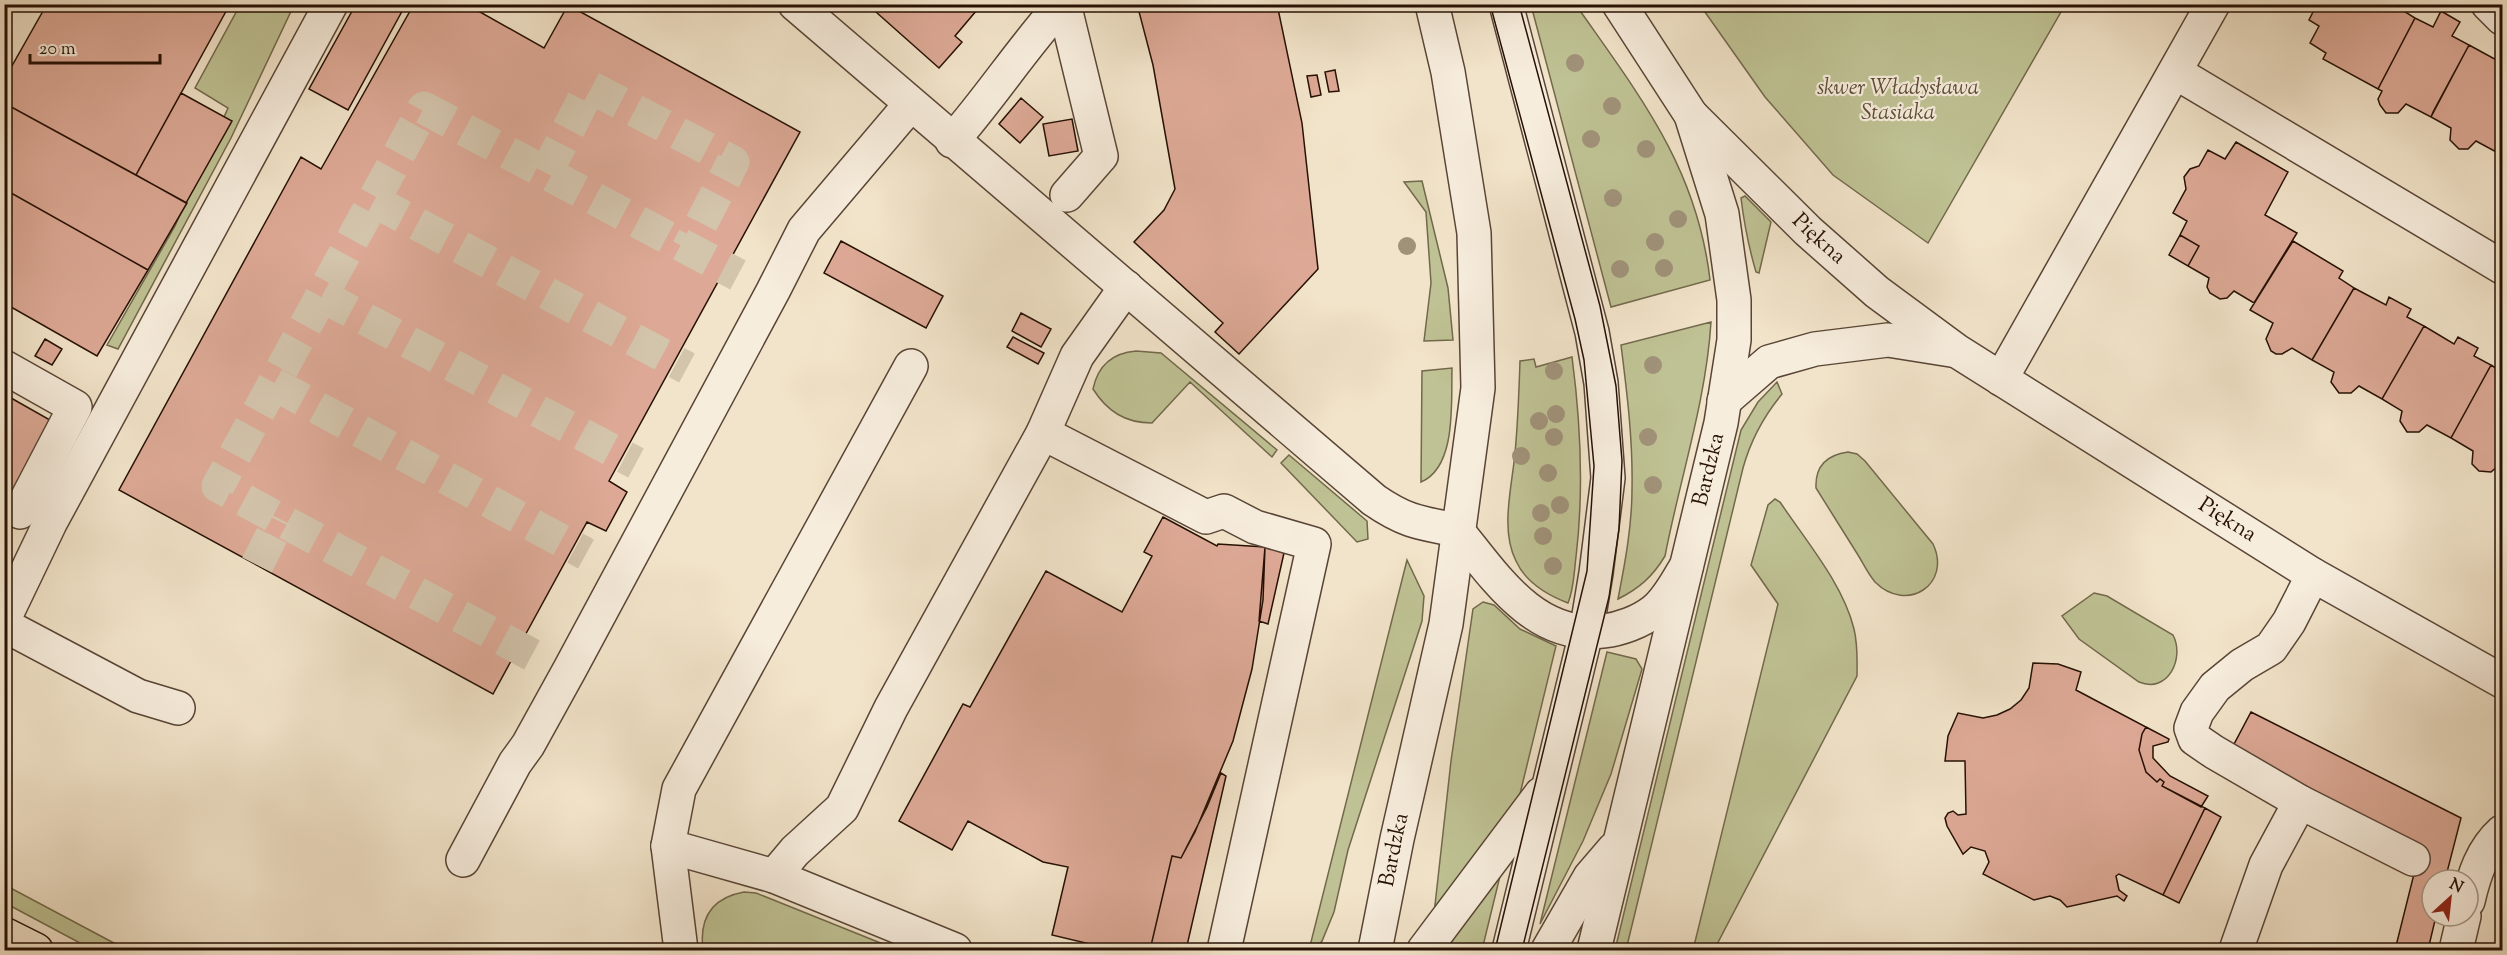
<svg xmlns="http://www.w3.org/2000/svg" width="2507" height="955" font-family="'Sorts Mill Goudy',serif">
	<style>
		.green { fill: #bfc294; stroke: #72694c; stroke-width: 1.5 }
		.building { fill: #dda996; stroke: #261004; stroke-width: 1.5 }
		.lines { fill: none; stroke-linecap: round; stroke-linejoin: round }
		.minor-tunnel { stroke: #d3c4ac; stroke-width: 33; stroke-dasharray: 33 16; stroke-linecap: butt }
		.minor-casing { stroke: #594536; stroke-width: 36 }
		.major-casing { stroke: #261004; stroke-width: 36 }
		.minor { stroke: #f7eddd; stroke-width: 33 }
		.major { stroke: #f2e4ca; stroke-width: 33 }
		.tram { stroke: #261004; stroke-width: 1.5 }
		.tree { fill: #a09279 }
		.labels { text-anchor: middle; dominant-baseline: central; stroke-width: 4.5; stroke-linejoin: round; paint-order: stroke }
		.park-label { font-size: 22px; font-style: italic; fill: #5c4e36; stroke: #f7eddd }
		.street-label { font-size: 22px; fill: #261004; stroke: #f7eddd }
	</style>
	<rect width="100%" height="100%" fill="#f2e4ca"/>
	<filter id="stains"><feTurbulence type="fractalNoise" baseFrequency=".00333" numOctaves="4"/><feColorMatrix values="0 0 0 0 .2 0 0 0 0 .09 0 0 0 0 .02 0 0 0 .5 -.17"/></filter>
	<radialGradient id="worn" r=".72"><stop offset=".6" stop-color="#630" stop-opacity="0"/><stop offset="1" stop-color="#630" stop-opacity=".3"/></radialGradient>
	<!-- green -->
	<path class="green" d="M240,5H294L231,138L118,349L107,345L175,226L228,108L195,88Z
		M1531,5H1576C1639,95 1697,167 1710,280L1611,307Z
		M1700,5H2065L1928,243L1833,175L1765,97Z
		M1422,181L1448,288L1453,340L1424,341L1431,283L1426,212L1404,182Z
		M1745,196L1771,222L1759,273L1756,272C1749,248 1744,223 1741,198Z
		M1711,322C1706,402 1680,478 1665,556C1653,576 1640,588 1618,599C1625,563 1632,526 1632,489C1633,440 1627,393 1621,345Z
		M1136,351L1161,353L1277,450L1272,457L1190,382L1152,423C1125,423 1107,411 1093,389C1098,365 1112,353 1136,351Z
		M1572,357C1581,425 1584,490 1576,557C1574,572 1574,589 1568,603C1547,595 1526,583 1516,561C1500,529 1512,487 1515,453C1518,422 1519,392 1520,361L1534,359L1536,367Z
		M1452,368C1451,401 1457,467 1421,482L1422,371Z
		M1777,382L1782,394C1763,417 1751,439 1743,468L1626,950H1615L1741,430L1758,402Z
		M1848,452L1857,454L1865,461L1933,544C1952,584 1907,614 1875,582C1868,574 1863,563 1858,555C1844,533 1830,510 1816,488C1815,467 1826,455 1848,452Z
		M1289,455L1367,521L1368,539L1357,542L1281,463Z
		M1775,499L1780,502C1806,541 1843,584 1854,629C1858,645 1857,660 1857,676L1714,950H1693L1778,604L1751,565L1768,505Z
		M1407,560L1424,596L1422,621L1348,850L1334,912L1322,941L1315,950H1309Z
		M2094,593L2107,596L2173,635C2185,658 2168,694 2139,682L2079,639L2062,616Z
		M1483,602L1494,605L1520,629L1556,646L1482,950H1430L1451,761L1473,609Z
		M1607,652L1636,659L1642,669L1611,774L1583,841L1540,924Z
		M4,885H5L127,950H93L5,903Z
		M744,892L756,893L898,950H703C699,918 711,898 744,892Z"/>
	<!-- building -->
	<path class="building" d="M47,4H230L136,175L4,103V80Z
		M356,4H406L348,110L309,89Z
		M414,4H466L544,48L568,5L800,132L609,481L627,492L606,531L587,522L493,694L119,490L301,157L321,169Z
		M867,4H982L955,36L962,42L939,68Z
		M1137,4H1277L1302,123L1318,269L1239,354L1215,332L1223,323L1134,242L1164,210L1175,189L1153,65Z
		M2317,4H2404L2402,10L2415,18L2378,89L2323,59L2326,53L2310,43L2319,26L2309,20Z
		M2441,11L2460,22L2452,36L2469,45L2433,112L2431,117L2406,104L2398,113H2386L2380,105L2378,99L2382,91L2378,89L2415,18L2433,27Z
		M2469,45L2500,62L2502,58V144L2498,153L2476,141L2468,149H2459L2450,140L2451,128L2431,117Z
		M1335,70L1339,91L1329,92L1325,72Z
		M1317,75L1321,95L1311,97L1307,76Z
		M181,93L232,121L186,203L136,175Z
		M1021,98L1043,117L1020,143L999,124Z
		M4,103L187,203L148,270L4,189Z
		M1072,119L1078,151L1049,156L1043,124Z
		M2236,142L2288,172L2265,215L2297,233L2254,303L2234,291L2227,298L2220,299L2210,293L2207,287L2209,278L2188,266L2199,246L2180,235L2187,221L2173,213L2186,189L2184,177L2190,169L2199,166L2208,150L2225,159Z
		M4,189L148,270L97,356L4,303Z
		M2180,235L2199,246L2188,266L2169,255Z
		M841,241L943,296L926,328L824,273Z
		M2293,241L2343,271L2339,278L2354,288L2312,360L2292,348L2282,354H2276L2271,351L2266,339L2273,323L2250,310Z
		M2354,288L2386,305L2389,297L2411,309L2407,317L2424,326L2382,399L2359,386L2351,393H2339L2331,382L2334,372L2312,360Z
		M1021,313L1051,329L1041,347L1012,331Z
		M2424,326L2454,344L2458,337L2478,348L2474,356L2491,365L2451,438L2427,425L2419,432H2407L2400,421L2402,411L2382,399Z
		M1013,337L1044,353L1038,364L1007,347Z
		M45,339L62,349L52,365L35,356Z
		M2491,365L2502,372V468L2498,466L2491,472L2479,471L2472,464L2473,451L2451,438Z
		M4,394L57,424L4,515Z
		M1163,517L1217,546L1218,544L1265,547L1263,600L1252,669L1233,741L1195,832L1181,858L1172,856L1150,950H1115L1052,935L1068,867L1043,862L968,821L952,850L899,821L963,704L970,707L1046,571L1122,612L1152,556L1144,552Z
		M1265,547L1284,553L1268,624L1259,621Z
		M2033,663L2058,664L2081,672L2076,690L2146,727L2142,734L2139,750L2146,772L2157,782L2160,779L2164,782L2162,786L2205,808L2163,895L2119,874L2116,876L2119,890L2127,896L2124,901L2117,896L2067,907L2060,900L2050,896L2034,900L1983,874L1989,862L1985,851L1971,847L1963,854L1947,826L1945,818L1948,813L1953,811L1958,815L1966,814L1965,761H1945L1948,736L1958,713L1983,718L1997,715L2010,709L2021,700L2029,688Z
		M2251,712L2461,818L2445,880H2432V916H2436L2428,950H2395L2420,850L2232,748Z
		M2146,727L2169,739L2168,742L2153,746V758L2170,776L2208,796L2201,807L2162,786L2164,782L2160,779L2157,782L2146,772L2139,750L2142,734Z
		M1221,773L1226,776L1186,950H1150L1172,856L1181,858L1207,807Z
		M2205,808L2221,817L2179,903L2163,895Z
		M2502,921V950H2495Z"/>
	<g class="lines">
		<!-- minor-tunnel -->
		<path class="minor-tunnel" d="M546,173L590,87L733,162L688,249
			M374,201L687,368
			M322,296L636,463
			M274,384L586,554
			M257,565L280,519
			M532,655L218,486L424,108L738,275"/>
		<!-- minor casing -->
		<g class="minor-casing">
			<g id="minor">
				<path d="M795,4L1374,500C1406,522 1420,523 1457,530C1495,577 1535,640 1604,631C1620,629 1640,622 1654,611C1668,600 1677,581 1686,567"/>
				<path d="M1064,4L1101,156L1067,195"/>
				<path d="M1506,4L1592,332L1601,383L1608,478L1596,573L1586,633L1509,950"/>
				<path d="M2488,4L2502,18"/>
				<path d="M2175,72L2502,267"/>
				<path id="s1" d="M1691,115L1808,231L1877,292L1957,351L2313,575L2502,681"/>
				<path d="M952,141C991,97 1022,48 1062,4"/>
				<path d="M4,367L75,407L20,512"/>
				<path d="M2001,379L2213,4"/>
				<path d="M1724,401L1769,362L1815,349L1888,340L1951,350"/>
				<path d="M1043,433L1206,517L1224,511L1255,527L1314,544L1224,950"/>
				<path d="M2313,575L2289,622L2271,648L2242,665L2215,687L2197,712L2191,728L2195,739L2214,752L2300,802L2413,859"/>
				<path d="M4,619L50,523L331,4"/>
				<path d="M4,625L138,696L178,708"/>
				<path d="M668,846L774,876L955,950"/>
				<path d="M463,860L515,763L528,745L570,669L773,291L804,230L910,105"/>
				<path d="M774,876L795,851L842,808L891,708L1043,433L1077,356L1126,287"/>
				<path d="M2468,901C2474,875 2482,850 2502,832"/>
				<path d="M681,950L668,846L679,789L911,366"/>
				<path id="s2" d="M1375,950L1397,839L1446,624L1478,388L1474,233L1448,72L1432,4"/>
				<path d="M1424,950L1541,794"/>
				<path d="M1548,950L1590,877L1614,849"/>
				<path id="s3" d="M1594,950L1721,423L1734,340V300L1722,214L1691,115L1619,4"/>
				<path d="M2236,950L2266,865L2300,802"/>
				<path d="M2456,950L2464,916"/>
			</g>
		</g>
		<!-- major casing -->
		<g class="major-casing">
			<path id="major" d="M4,934L36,950"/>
		</g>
		<!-- minor -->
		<use href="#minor" class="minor"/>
		<!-- major -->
		<use href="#major" class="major"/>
		<!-- tram -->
		<path class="tram" d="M1490,4L1575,319L1584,360L1594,466L1587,571L1495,950
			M1519,4L1600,306L1616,386L1622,461L1619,529L1609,597L1522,950"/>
	</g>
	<!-- trees -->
	<g class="tree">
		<circle cx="1575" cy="63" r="9"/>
		<circle cx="1612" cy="106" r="9"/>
		<circle cx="1591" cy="139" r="9"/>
		<circle cx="1646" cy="149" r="9"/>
		<circle cx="1613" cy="198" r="9"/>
		<circle cx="1678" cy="219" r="9"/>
		<circle cx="1655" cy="242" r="9"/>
		<circle cx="1407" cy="246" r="9"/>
		<circle cx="1664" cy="268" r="9"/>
		<circle cx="1620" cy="269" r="9"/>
		<circle cx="1653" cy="365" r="9"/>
		<circle cx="1554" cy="371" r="9"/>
		<circle cx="1556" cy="414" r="9"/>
		<circle cx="1539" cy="421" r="9"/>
		<circle cx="1554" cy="437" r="9"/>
		<circle cx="1648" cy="437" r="9"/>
		<circle cx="1521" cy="456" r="9"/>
		<circle cx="1548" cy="473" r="9"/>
		<circle cx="1653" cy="485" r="9"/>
		<circle cx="1560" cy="505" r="9"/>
		<circle cx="1541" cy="513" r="9"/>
		<circle cx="1543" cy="536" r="9"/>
		<circle cx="1553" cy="566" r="9"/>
	</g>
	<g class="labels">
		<!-- park labels -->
		<g class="park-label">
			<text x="1898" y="89">skwer Władysława<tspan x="1898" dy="25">Stasiaka</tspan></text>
		</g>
		<!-- street labels -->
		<g class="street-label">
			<text stroke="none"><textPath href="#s1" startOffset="178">Piękna</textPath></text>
			<text stroke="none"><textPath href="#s3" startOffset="494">Bardzka</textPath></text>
			<text stroke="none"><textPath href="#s1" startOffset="675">Piękna</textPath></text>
			<text stroke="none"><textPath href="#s2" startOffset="102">Bardzka</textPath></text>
		</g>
	</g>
	<!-- margin -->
	<rect width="2507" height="955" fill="none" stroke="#f2e4ca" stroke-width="24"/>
	<rect x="6" y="6" width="2495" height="943" fill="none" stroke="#261004" stroke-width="3"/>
	<rect x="12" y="12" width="2483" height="931" fill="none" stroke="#261004" stroke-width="1.5"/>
	<!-- north arrow -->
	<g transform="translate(2450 898) rotate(27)"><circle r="28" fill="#f7eddd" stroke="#a39586" stroke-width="1.5"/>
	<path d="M0-4.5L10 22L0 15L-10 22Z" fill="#8f2418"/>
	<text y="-9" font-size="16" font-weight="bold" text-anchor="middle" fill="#261004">N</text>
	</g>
	<!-- scale -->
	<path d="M30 54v9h130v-9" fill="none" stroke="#261004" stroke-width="3"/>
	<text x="39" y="54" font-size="18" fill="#261004" stroke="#f7eddd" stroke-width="4.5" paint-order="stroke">20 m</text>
	<rect width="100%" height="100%" filter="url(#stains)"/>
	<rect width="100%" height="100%" fill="url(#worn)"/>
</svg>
